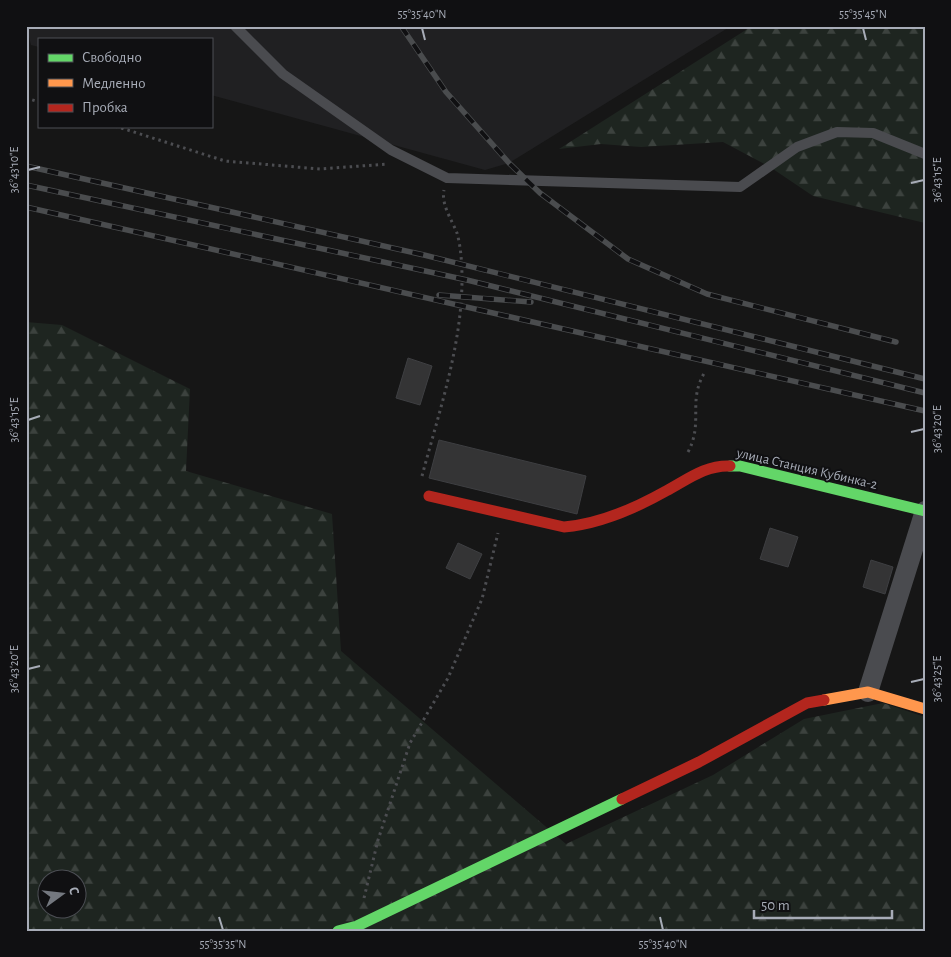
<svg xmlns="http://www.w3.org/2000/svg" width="951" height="957" font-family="'Alegreya Sans',sans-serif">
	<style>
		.built { fill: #202022 }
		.forest { fill: url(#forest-firs); fill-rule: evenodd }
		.building { fill: #343435; stroke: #3e3f42 }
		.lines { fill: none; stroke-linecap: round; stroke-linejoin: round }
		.path { stroke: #4c4d51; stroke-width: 3; stroke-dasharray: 2.5 4; stroke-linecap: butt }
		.lane { stroke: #4a4b4f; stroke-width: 10 }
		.street { stroke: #4a4b4f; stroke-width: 20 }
		.fast { stroke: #63d668; stroke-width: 11 }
		.slow { stroke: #ff974d; stroke-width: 11 }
		.jam { stroke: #b3261e; stroke-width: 11 }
		.rail-casing { stroke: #4a4c4e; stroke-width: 5.5 }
		.rail { stroke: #101012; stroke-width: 4; stroke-dasharray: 11; stroke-linecap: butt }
		.ticks { fill: none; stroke: #a7acb7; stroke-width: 2 }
		.labels { text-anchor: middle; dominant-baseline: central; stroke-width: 4; stroke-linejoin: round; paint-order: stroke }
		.street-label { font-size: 14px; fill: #a7acb7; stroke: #101012 }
		.neatline { fill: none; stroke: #a7acb7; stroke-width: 2 }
		.ticks-label { font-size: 12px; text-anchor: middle; fill: #a7acb7 }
	</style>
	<defs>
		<pattern id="forest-firs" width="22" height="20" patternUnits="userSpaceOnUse" patternTransform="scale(1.25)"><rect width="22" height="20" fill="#1e2520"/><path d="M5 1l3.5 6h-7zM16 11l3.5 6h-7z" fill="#3c423e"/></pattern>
	</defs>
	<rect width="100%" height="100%" fill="#161616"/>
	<!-- built -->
	<path class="built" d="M26,26H731L509,163L485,170L211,95V39H39V47L31,45Z"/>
	<!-- forest -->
	<path class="forest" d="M752,26H925V223L813,196L770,167L723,142L641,147L601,144L559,149Z
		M26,322L62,325L190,389L186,471L332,514L341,651L566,844L713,775L804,719L883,703L925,717V931H26ZM48,880H78V910H48Z"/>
	<!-- building -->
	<path class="building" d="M408,358L432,366L420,405L396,398Z
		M439,440L586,476L577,514L429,478Z
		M770,528L798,537L788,567L760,559Z
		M458,543L482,554L470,579L446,568Z
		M871,560L893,567L885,594L863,587Z"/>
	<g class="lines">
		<!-- path -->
		<path class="path" d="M26,98L39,102
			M115,126L225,161L320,169L388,164
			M688,452C704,422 687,401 705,372
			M422,476C439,412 462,345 462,279C462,265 461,247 457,233C452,220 441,205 444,190
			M364,898L378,840L410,743L448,678L482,599L498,533"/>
		<!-- lane -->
		<path class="lane" d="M235,26L283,74L391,150L447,178L740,187L797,147L837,132L873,133L925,154"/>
		<!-- street -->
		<path class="street" d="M868,692L925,511"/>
		<!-- fast -->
		<path class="fast" d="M730,466H740L925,511
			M338,931L357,926L622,799"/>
		<!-- slow -->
		<path class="slow" d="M824,700L868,692L925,709"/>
		<!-- jam -->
		<path class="jam" d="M429,496L564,527C600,524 634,509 666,491C687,480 705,465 730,466
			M622,799L699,762L807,703L824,700"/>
		<!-- rail casing -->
		<g class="rail-casing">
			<path id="rail" d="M401,26L446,92L509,163L540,193L628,259L707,294L896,342
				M26,166L424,255L925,379
				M26,185L467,280L925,393
				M26,207L925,411
				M439,295L531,302"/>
		</g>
		<!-- rail -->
		<use href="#rail" class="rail"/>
	</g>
	<!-- ticks -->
	<path class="ticks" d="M422,28L425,40M863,28L866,40M28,170L40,167M911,183L924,180M28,420L40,416M911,432L924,429M28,669L40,666M911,682L924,679M219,917L223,930M660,917L663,930"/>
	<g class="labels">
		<!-- street labels -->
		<g class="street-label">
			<text transform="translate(807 469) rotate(13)">улица Станция Кубинка-2</text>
		</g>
	</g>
	<!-- border -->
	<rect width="951" height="957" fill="none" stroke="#101012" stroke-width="55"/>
	<!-- legend -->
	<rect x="38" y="38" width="175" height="90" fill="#101012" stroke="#4c4e54"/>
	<rect x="48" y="54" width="25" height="8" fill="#63d668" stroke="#4c4e54"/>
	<text x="82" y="62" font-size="15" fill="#a7acb7">Свободно</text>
	<rect x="48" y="79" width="25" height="8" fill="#ff974d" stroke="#4c4e54"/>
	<text x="82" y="88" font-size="15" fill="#a7acb7">Медленно</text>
	<rect x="48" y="104" width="25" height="8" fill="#b3261e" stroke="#4c4e54"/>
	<text x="82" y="112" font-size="15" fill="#a7acb7">Пробка</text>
	<!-- north arrow -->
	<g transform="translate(62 894) rotate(75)"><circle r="24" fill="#101012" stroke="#4c4e54"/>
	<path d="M0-4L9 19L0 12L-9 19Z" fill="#74787f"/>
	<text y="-8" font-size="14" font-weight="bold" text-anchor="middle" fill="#a7acb7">С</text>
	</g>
	<!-- scale -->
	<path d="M754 910v8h138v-8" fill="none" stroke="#a7acb7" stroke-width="2.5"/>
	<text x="761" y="910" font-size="15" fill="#a7acb7" stroke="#101012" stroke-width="4" paint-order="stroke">50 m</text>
	<rect x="28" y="28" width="896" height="902" class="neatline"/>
	<g class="ticks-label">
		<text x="422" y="18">55°35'40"N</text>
		<text x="863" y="18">55°35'45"N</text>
		<text transform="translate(14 170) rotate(-90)" y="4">36°43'10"E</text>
		<text transform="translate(937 180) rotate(-90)" y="4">36°43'15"E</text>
		<text transform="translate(14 420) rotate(-90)" y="4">36°43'15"E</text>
		<text transform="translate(937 429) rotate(-90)" y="4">36°43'20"E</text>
		<text transform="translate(14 669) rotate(-90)" y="4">36°43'20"E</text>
		<text transform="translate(937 679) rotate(-90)" y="4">36°43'25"E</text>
		<text x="223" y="948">55°35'35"N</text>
		<text x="663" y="948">55°35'40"N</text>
	</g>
</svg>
